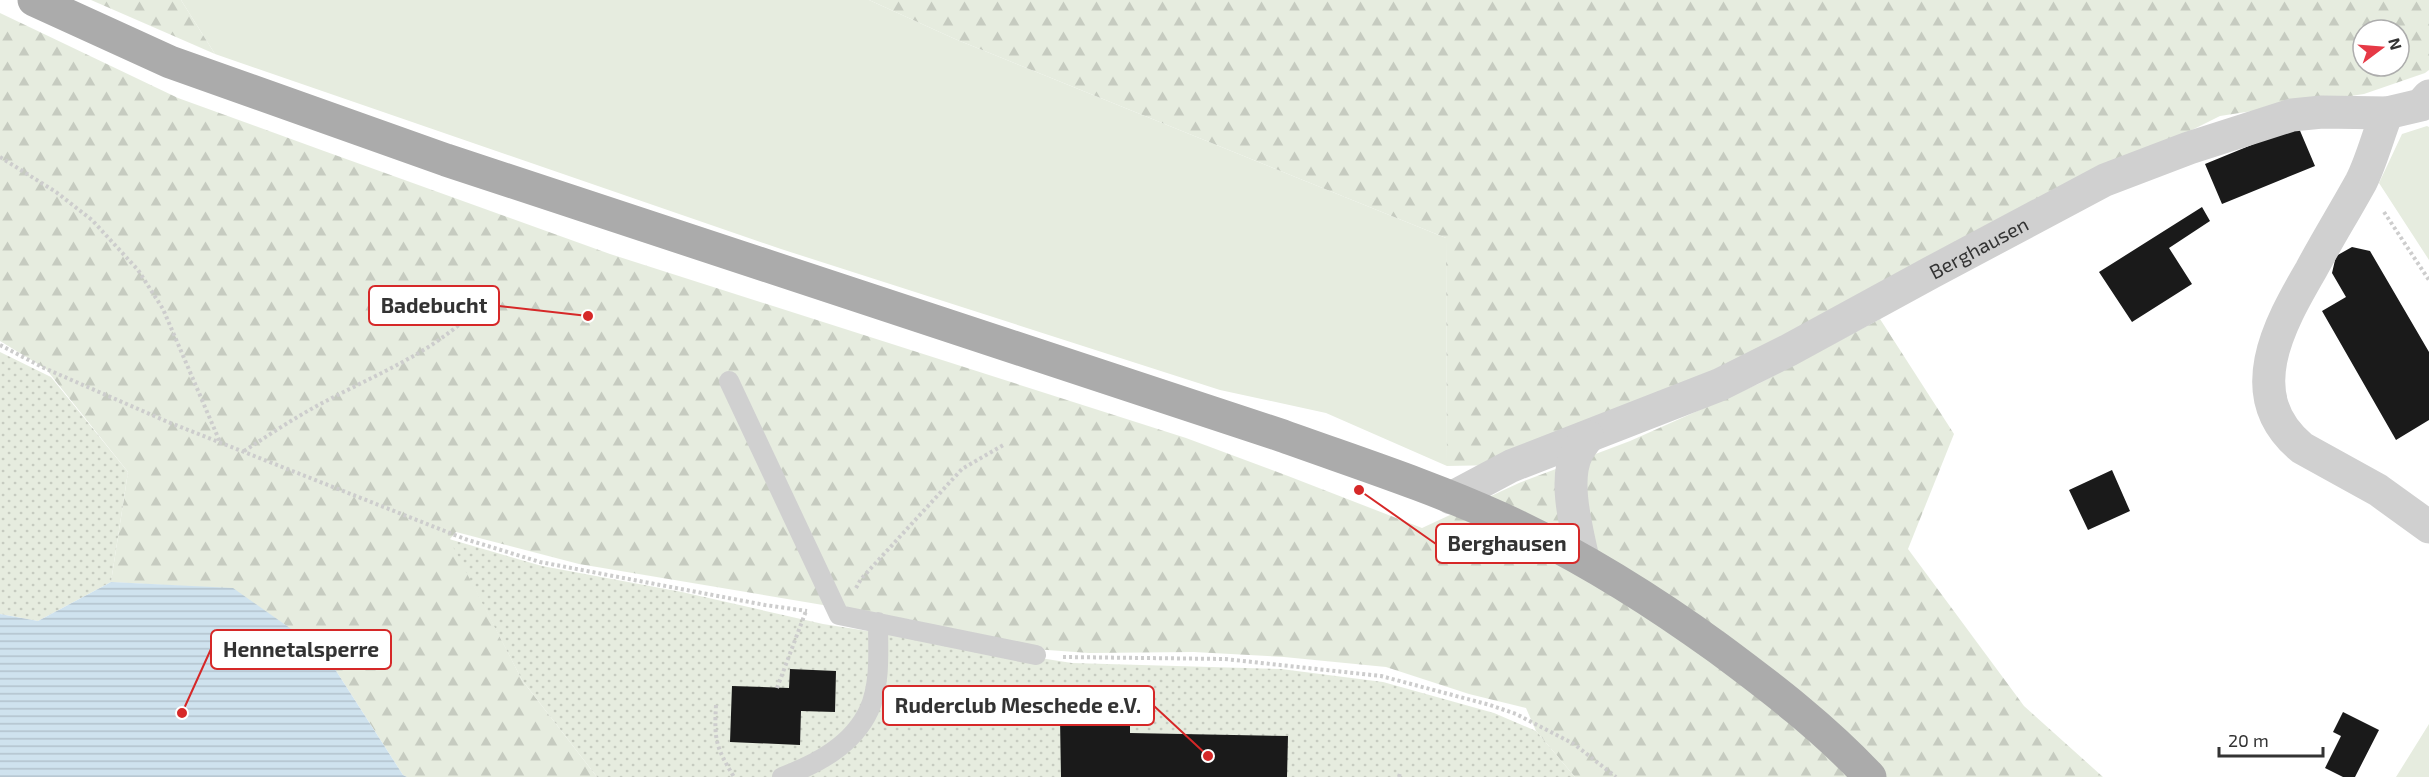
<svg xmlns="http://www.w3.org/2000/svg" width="2429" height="777" font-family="'Exo 2',sans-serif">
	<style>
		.green { fill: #e6ecdf }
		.forest { fill: url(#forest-firs); fill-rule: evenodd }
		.park { fill: url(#park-dots) }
		.water { fill: url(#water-rules) }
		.building { fill: #1a1a1a }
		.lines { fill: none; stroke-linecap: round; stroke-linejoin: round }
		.path { stroke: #cdcdcd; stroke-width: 4; stroke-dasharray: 3 3; stroke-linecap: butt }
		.lane { stroke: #d0d0d0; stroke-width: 20 }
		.street { stroke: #d0d0d0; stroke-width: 33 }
		.primary { stroke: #ababab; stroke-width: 33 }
		.labels { text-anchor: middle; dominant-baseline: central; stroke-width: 6; stroke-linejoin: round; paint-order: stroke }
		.street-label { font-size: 20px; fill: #333; stroke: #fff }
		.leader { fill: none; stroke: #d62828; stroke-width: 2 }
		.callout-dot { fill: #d62828; stroke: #fff; stroke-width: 2 }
		.callout { fill: #fff; stroke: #d62828; stroke-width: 2 }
		.callout-label { font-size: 21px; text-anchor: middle; font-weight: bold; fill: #333 }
	</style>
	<defs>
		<pattern id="forest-firs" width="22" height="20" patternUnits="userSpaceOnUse" patternTransform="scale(1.5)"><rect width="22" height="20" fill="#e6ecdf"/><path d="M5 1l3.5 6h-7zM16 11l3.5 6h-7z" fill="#c6cbc0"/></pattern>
		<pattern id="park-dots" width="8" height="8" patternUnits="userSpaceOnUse" patternTransform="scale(1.5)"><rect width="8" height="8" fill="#e6ecdf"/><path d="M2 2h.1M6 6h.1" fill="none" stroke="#c6cbc0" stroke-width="1.8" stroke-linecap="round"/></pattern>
		<pattern id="water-rules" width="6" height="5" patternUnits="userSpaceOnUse" patternTransform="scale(1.5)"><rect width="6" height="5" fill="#cfe2ee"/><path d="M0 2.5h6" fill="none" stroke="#b2c2cd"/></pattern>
	</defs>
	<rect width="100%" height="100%" fill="#fff"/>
	<!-- green -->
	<path class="green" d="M181,0H869L955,39L1446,238L1447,466L1326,413L1220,390L781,249L215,54Z
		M2427,126L2429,127V260L2379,183L2402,134Z
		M2429,724V777H2396Z"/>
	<!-- forest -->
	<path class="forest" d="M91,0H181L215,54Z
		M869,0H2429V70L2425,73L2364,94L2220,116L1863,294L1743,357L1499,465L1447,466L1446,238L955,39ZM2363,30H2399V66H2363Z
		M0,13L178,98L324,151L610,254L1186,438L1288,476L1422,528L1519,483L1630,441L1758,384L1880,319L1954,434L1908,549L2024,706L2103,777H1575L1536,731L1526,708L1469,694L1386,667L1284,657L1194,652L1089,653L1020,648L912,620L579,564L456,532L450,539L522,680L597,777H407L403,775L324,652L233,589L111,582L128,472L46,369L0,341Z"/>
	<!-- park -->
	<path class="park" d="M0,352L51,377L128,472L111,582L38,621L0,614Z
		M449,539L542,566L682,592L823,624L1072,663L1281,669L1383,682L1494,713L1536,731L1575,777H597L522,680Z"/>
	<!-- water -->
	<path class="water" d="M111,582L233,588L324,652L403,775L407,777H0V614L38,621Z"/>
	<!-- building -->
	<path class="building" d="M2298,126L2315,166L2222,204L2205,164Z
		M2202,207L2210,221L2169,248L2192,284L2132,322L2099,272Z
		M2352,247L2370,251L2429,352V420L2396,440L2322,311L2346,297L2332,273L2336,256Z
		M2112,470L2130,511L2088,530L2069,490Z
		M790,669L836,671L835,712L801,711L800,745L730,742L732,686L789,688Z
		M2343,712L2379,730L2355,777H2343L2325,768L2341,736L2333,732Z
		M1060,719L1130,720V733L1288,736L1287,777H1061Z"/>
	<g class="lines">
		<!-- path -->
		<path class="path" d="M0,157L56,192L92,220L138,270L163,309L220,442
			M2384,212L2429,280
			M0,345L44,368L168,422L465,539L540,562L765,605L807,611
			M244,451C272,433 300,414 330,399C387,369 448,346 489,294
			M856,588L861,579L962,469L1005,444
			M1063,657L1225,659L1381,676L1490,705L1516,714L1574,744L1616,777
			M777,688L806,611
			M716,705C714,741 716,747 734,777
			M1399,777L1400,773"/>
		<!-- lane -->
		<path class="lane" d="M729,381L839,615L1036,655
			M782,777C817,764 853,745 869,710C881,683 878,650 878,622"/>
		<!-- street -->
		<g class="street">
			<path d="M2387,113C2378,135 2372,160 2361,182C2345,211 2327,240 2311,270C2279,325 2239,396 2302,448L2378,490L2429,527"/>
			<path id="s1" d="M1451,498L1511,466L1719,385L1789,350L1932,272L2105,180L2189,148L2292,115L2322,112L2387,113L2421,105L2429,96"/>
			<path d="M1583,559C1577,530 1563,481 1577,453C1580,447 1584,442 1588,437"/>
		</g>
		<!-- primary -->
		<path class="primary" d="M34,0L170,62L446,160L1283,436C1355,462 1430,486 1500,518C1577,553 1649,598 1718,648C1772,688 1824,728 1870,777"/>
	</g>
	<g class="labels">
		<!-- street labels -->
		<g class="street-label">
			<text stroke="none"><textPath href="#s1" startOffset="585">Berghausen</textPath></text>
		</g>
	</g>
	<!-- callouts -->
	<path class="leader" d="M588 316L499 306M1359 490L1436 544M182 713L211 649M1208 756L1154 706"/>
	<g class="callout-dot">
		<circle cx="588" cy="316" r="6"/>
		<circle cx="1359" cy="490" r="6"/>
		<circle cx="182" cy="713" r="6"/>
		<circle cx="1208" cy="756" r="6"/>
	</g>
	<g class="callout">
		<rect x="369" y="286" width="130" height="39" rx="6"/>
		<rect x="1436" y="524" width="143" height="39" rx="6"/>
		<rect x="211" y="630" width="180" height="39" rx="6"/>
		<rect x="883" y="686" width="271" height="39" rx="6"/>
	</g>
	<g class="callout-label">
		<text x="434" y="313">Badebucht</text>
		<text x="1507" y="551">Berghausen</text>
		<text x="301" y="657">Hennetalsperre</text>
		<text x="1018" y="713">Ruderclub Meschede e.V.</text>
	</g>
	<!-- north arrow -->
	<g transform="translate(2381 48) rotate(74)"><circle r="28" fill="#ffffff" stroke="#adadad" stroke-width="1.5"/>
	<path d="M0-4.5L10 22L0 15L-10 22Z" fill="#e63946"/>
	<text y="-9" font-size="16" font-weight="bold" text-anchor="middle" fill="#333333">N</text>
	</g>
	<!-- scale -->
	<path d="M2219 747v9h104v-9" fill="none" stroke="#333333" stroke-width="3"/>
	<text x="2228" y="747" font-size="18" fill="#333333" stroke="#ffffff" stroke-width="4.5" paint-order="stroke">20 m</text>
</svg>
